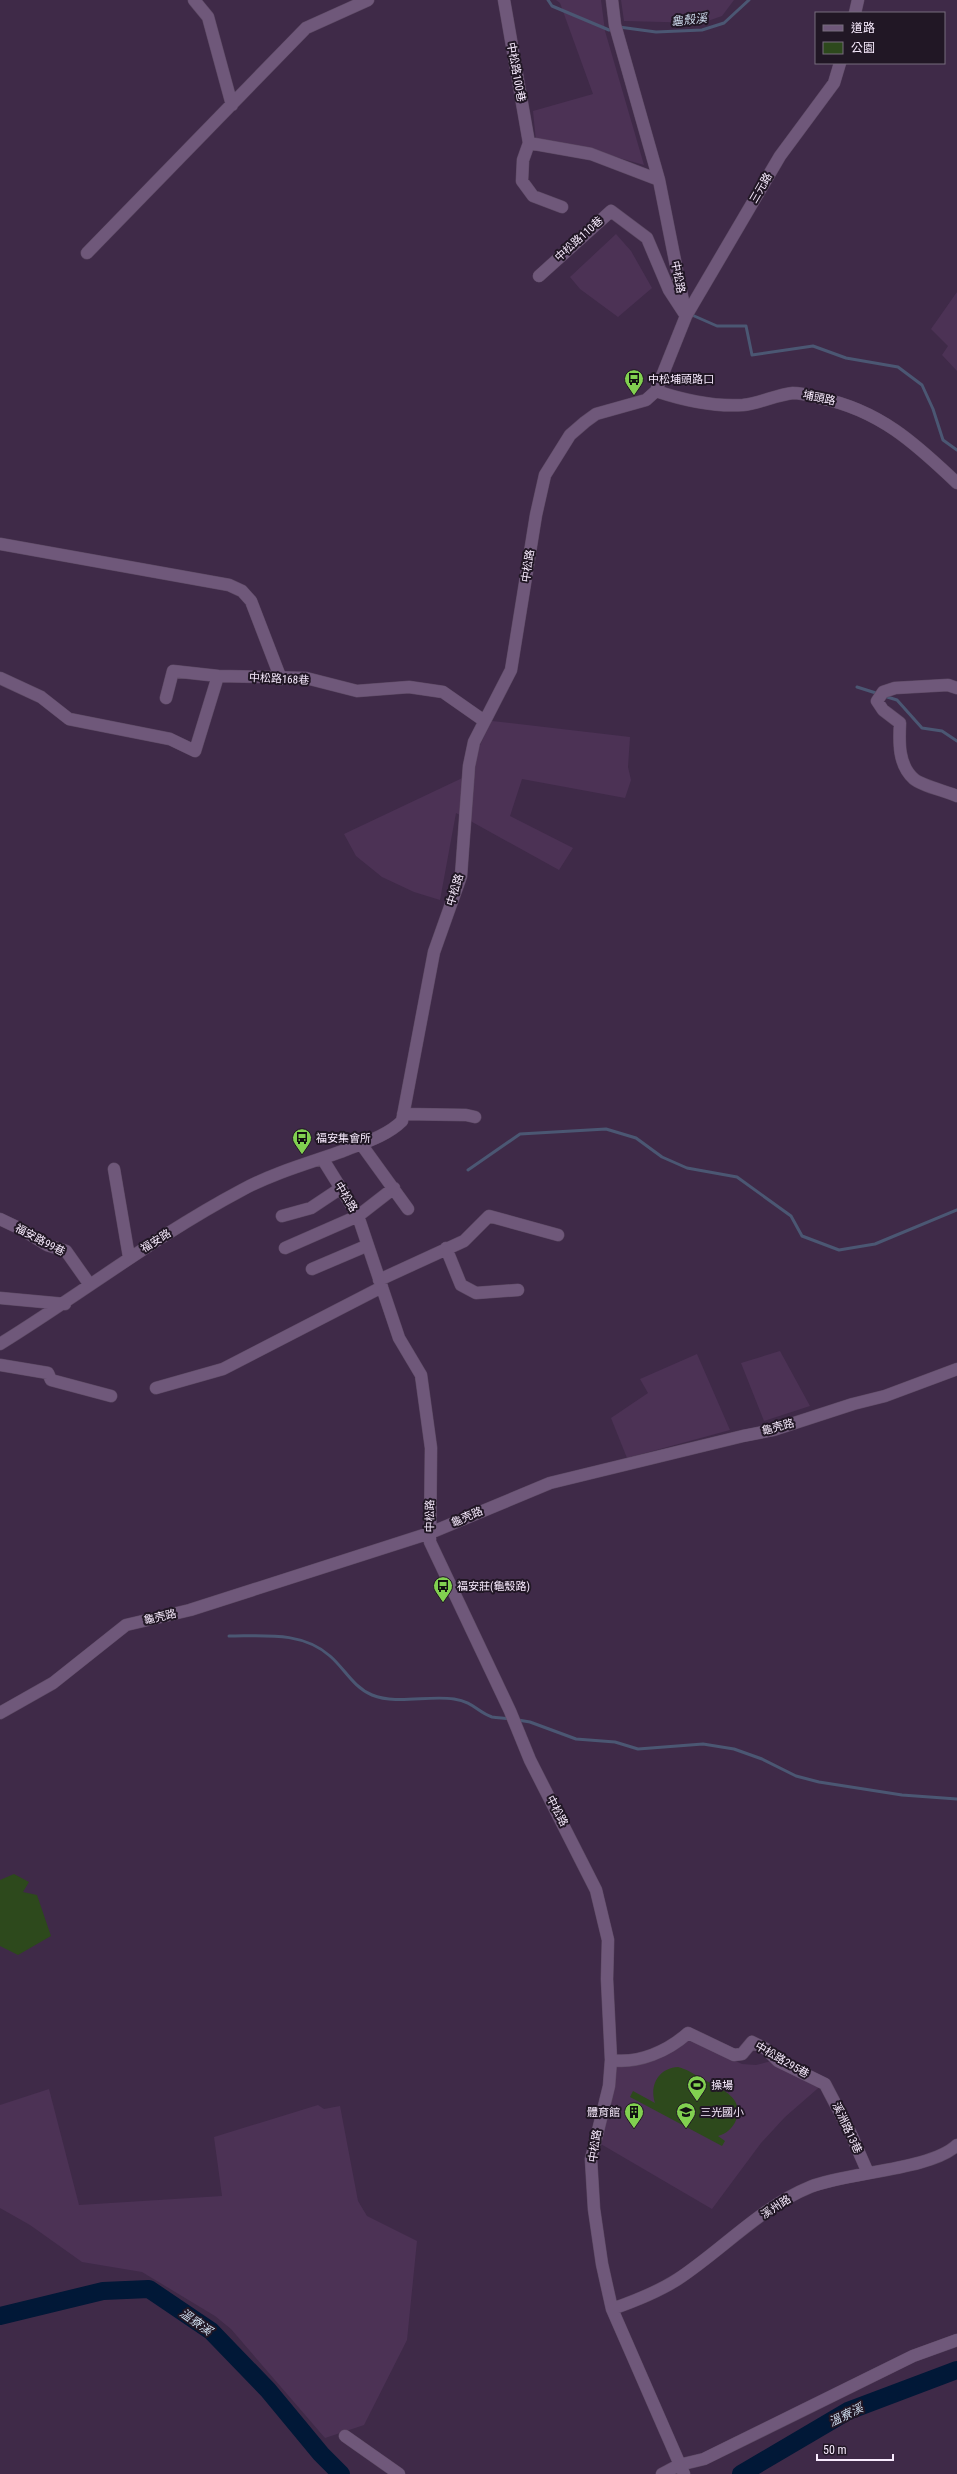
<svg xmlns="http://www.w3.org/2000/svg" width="957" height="2474" font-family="'Roboto Condensed','Noto Sans TC',sans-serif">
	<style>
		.built { fill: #4c3255 }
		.green { fill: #2d491c }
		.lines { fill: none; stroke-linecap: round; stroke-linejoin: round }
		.stream { stroke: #4b5773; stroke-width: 3 }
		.river { stroke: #011837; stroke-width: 18 }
		.minor-casing { stroke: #5d4a64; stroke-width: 13 }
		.minor { stroke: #6f587a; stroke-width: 12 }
		.labels { text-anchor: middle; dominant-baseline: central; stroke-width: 4; stroke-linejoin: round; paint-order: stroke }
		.street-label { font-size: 11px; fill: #f8ebfe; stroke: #211725 }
		.poi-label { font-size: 11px; fill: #f8ebfe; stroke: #211725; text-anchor: start }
		.water-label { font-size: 12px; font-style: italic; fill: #cddbec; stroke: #211725 }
	</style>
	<rect width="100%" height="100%" fill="#3f2a48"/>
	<!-- built -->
	<path class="built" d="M556,0H601L605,31L644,165L584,148L536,141L533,111L593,94L560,3Z
		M621,0H734L722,16L702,23L624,21Z
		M616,234L631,251L652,288L618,317L580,289L570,277Z
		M957,292V371L942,355L948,346L931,329Z
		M492,721L630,737L628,767L631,780L625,798L522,779L510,816L573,848L559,870L456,813L440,900L414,892L382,877L356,856L344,834L475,772L476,753Z
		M780,1351L810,1406L764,1421L741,1363Z
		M697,1354L730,1430L627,1458L611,1418L648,1393L640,1379Z
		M687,2039L742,2064L756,2065L775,2060L824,2083L785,2117L761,2143L712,2209L594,2140L612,2058L628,2060Z
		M49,2089L79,2205L222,2196L214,2137L318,2105L324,2109L340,2106L358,2201L367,2216L417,2241L407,2340L364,2425L325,2438L231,2329L215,2316L142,2272L82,2262L30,2225L0,2208V2105Z"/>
	<!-- green -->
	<path class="green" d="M14,1874L29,1882L23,1892L37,1895L51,1936L18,1955L0,1946V1880Z
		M678,2067C687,2069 695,2075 703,2079C719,2088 745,2097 736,2120C733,2128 726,2134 718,2136L725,2141L722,2146L630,2097L633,2091L655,2103C649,2085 659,2068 678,2067Z"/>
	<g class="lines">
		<!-- stream -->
		<path class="stream" d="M548,0L552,6L609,30L614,29
			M619,27L656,32L702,30L724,23L749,0
			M692,315L717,326H746L752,355L813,346L846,358L898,367L922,385L933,409L943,440L957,450
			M857,687L879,694
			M884,696L897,700L922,728L942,731L957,741
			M468,1170L520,1134L606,1129L636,1138L662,1157L687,1168L737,1177L791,1216L802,1236L839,1250L875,1244L957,1210
			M229,1636C263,1636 302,1631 330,1656C345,1669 353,1687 372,1695C397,1705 428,1695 454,1699C474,1702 477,1712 492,1717C498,1718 505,1718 511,1719
			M518,1720L530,1722L576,1739L615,1742L638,1749L703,1744L734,1749L762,1759L796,1776L819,1782L902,1795L957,1799"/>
		<!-- river -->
		<path class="river" d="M0,2316L103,2291L149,2289L211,2331L268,2390L321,2454L341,2474
			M741,2474L848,2411L957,2370"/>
		<!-- minor casing -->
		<g class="minor-casing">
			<path id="minor" d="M194,0L208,17L232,105
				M504,0L529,143L591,154L659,180
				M855,13L858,0
				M529,143L523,160L522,181L533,196L562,207
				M87,253L306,28L368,0
				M539,276L611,211L647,238L669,290L686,316L780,156L834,83L840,63
				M656,391C683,400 714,407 743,405C760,403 776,395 793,393C802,393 812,396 820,398C879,410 915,443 957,483
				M0,544L229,585L242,591L251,601L281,679
				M0,678L41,697L69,719L170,739L195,751L218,676L306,678L357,691L409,687L443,692L483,720
				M957,688L948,685L895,688L883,692L877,701L883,710L900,723C899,742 898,765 914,779C922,786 946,791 957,796
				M166,698L173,671L218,676
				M403,1114L466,1115L475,1117
				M361,1144L408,1209
				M322,1158L358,1216L399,1338L421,1375L431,1448L430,1542L510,1711L530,1760L596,1890L608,1940L607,1979L611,2060L609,2086L591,2159L594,2209L602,2264L612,2309L684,2474
				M114,1169L129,1257
				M282,1216L311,1208L341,1188
				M0,1219L21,1229L47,1245L66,1251L90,1285
				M285,1248L358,1216L394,1188
				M446,1248L461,1285L476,1293L518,1290
				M312,1269L366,1246
				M379,1280L464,1241L489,1216L558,1235
				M0,1298L65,1304
				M0,1344C81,1294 157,1235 242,1190C273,1173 309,1163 343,1151C363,1143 387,1136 402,1121L434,952L461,876L469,766L474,742L511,670L536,515L545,475L570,435L585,422L596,414L646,400L656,391L686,316L659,180L615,25L612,0
				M0,1365L48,1373L51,1380L111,1396
				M156,1388L223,1369L382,1287
				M0,1713L53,1683L126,1625L190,1610L430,1533L550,1483L743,1436L773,1430L853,1404L885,1396L957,1369
				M611,2060C639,2064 668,2051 688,2033L734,2055L742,2054L752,2042L766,2049L778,2061L825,2084L851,2134L868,2173
				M612,2309C635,2301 658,2292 678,2279C722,2250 761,2207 810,2187C847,2172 931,2170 957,2145
				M345,2436L399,2474
				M662,2474L679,2465L704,2459L913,2356L957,2340"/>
		</g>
		<!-- minor -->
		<use href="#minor" class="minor"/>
	</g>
	<!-- icons -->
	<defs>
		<g id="bus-pin" transform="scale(1)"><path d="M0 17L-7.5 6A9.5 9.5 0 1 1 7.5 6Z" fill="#81d050" stroke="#211725"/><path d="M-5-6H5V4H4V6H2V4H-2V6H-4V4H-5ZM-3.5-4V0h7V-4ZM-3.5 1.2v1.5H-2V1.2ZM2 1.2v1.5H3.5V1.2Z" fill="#111"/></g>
		<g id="stadium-pin" transform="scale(1)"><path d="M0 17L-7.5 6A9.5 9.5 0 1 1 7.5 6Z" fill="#81d050" stroke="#211725"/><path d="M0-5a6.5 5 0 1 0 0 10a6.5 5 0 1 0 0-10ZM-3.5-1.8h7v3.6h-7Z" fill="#111"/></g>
		<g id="building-pin" transform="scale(1)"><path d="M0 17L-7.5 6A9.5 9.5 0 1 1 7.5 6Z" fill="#81d050" stroke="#211725"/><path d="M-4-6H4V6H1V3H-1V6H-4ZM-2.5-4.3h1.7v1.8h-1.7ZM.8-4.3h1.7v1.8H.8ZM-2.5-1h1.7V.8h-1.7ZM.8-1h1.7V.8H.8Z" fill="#111"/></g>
		<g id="school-pin" transform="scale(1)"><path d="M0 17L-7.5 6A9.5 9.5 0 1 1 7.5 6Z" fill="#81d050" stroke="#211725"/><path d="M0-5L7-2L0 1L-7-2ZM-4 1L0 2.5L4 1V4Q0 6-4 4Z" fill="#111"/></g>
	</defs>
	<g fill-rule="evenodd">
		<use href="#bus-pin" x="634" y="379"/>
		<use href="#bus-pin" x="302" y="1138"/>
		<use href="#bus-pin" x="443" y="1586"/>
		<use href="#stadium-pin" x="697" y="2085"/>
		<use href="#building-pin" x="634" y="2112"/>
		<use href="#school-pin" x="686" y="2112"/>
	</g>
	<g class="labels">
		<!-- street labels -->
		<g class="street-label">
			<text transform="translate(516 72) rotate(80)">中松路100巷</text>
			<text transform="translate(761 188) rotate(-60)">三元路</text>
			<text transform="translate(579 239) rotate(-42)">中松路110巷</text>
			<text transform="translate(678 277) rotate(79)">中松路</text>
			<text transform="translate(819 398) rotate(12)">埔頭路</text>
			<text transform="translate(528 566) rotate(-81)">中松路</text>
			<text transform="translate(279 679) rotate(3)">中松路168巷</text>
			<text transform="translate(455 890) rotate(-73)">中松路</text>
			<text transform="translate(346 1197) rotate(59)">中松路</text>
			<text transform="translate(40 1240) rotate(28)">福安路99巷</text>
			<text transform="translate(156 1241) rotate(-32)">福安路</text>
			<text transform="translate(778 1427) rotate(-15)">龜壳路</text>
			<text transform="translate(430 1516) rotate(-89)">中松路</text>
			<text transform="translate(467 1517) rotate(-23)">龜壳路</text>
			<text transform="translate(160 1617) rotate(-13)">龜壳路</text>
			<text transform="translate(557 1811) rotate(62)">中松路</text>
			<text transform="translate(782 2060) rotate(30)">中松路295巷</text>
			<text transform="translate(847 2128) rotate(65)">溪洲路13巷</text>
			<text transform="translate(595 2146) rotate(-81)">中松路</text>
			<text transform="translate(776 2207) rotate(-33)">溪州路</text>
		</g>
		<!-- poi labels -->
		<g class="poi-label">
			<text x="648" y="379">中松埔頭路口</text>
			<text x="316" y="1138">福安集會所</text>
			<text x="457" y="1586">福安莊(龜殼路)</text>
			<text x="711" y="2085">操場</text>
			<text x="620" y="2112" text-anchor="end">體育館</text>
			<text x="700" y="2112">三光國小</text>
		</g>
		<!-- water labels -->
		<g class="water-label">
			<text transform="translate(689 20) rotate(-6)">龜殼溪</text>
			<text transform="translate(196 2322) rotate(36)">溫寮溪</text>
			<text transform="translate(846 2415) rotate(-26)">溫寮溪</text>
		</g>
	</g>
	<!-- legend -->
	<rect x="815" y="12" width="130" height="52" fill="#211725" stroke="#776c7c"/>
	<rect x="823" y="25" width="20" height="6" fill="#6f587a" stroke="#776c7c"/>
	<text x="851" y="32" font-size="12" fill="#f8ebfe">道路</text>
	<rect x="823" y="42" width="20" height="12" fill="#2d491c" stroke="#776c7c"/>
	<text x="851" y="52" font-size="12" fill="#f8ebfe">公園</text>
	<!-- scale -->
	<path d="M817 2454v6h76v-6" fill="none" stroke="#f8ebfe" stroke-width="2"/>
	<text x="823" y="2454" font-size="12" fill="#f8ebfe" stroke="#211725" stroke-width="3" paint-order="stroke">50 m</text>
</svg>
